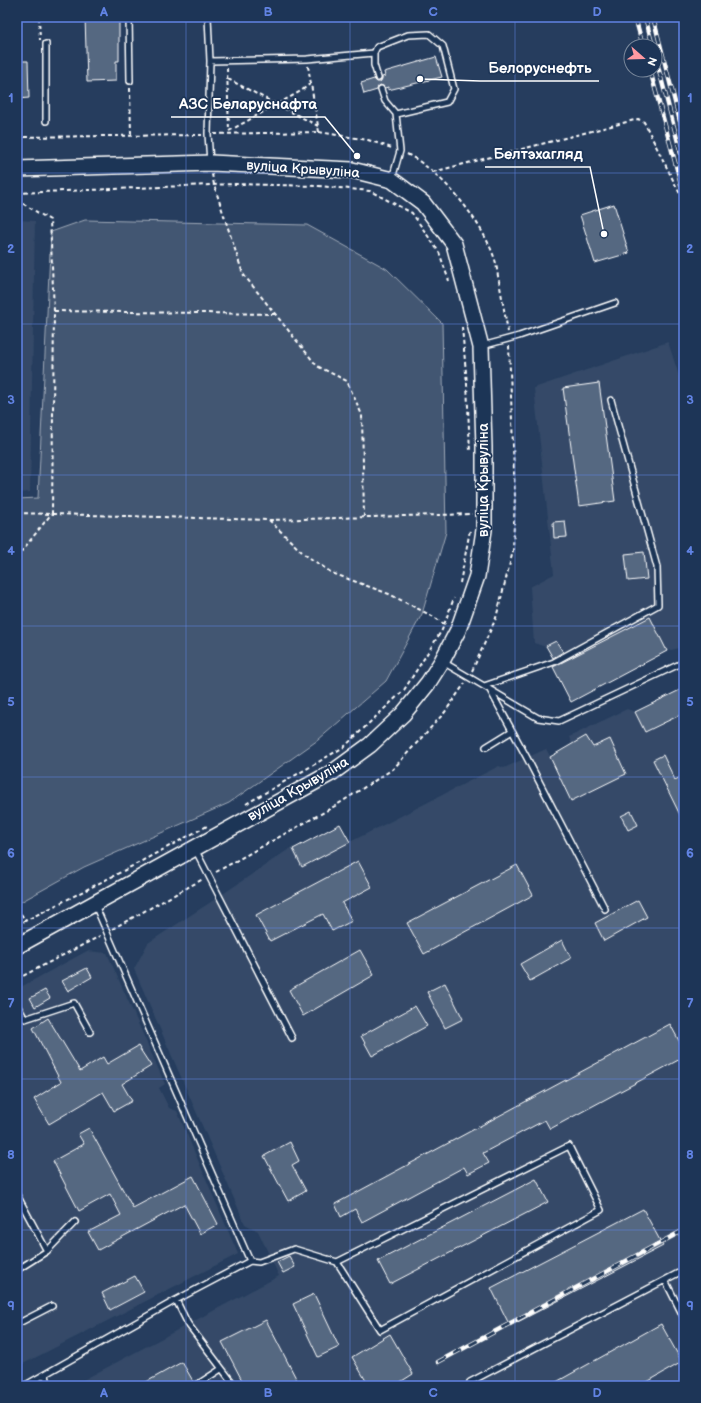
<svg xmlns="http://www.w3.org/2000/svg" width="701" height="1403" font-family="'Balsamiq Sans',sans-serif">
	<style>
		.built { fill: #344a68 }
		.green { fill: #425672; stroke: #a0aab8 }
		.building { fill: #556781; stroke: #fff }
		.lines { fill: none; stroke-linecap: round; stroke-linejoin: round }
		.service-casing { stroke: #fff; stroke-width: 8 }
		.secondary-casing { stroke: #fff; stroke-width: 18 }
		.path { stroke: #fff; stroke-width: 2; stroke-dasharray: 4 3; stroke-linecap: butt }
		.service { stroke: #1d3557; stroke-width: 5 }
		.secondary { stroke: #1d3557; stroke-width: 15 }
		.rail-casing { stroke: #fff; stroke-width: 4.5 }
		.rail { stroke: #1d3557; stroke-width: 3; stroke-dasharray: 9; stroke-linecap: butt }
		.grid { fill: none; stroke: #6183e4; stroke-width: 1; stroke-opacity: 0.55 }
		.labels { text-anchor: middle; dominant-baseline: central; stroke-width: 3.5; stroke-linejoin: round; paint-order: stroke }
		.street-label { font-size: 14px; fill: #fff; stroke: #1d3557 }
		.leader { fill: none; stroke: #fff; stroke-width: 1.5 }
		.callout-dot { fill: #fff; stroke: #1d3557; stroke-width: 1.5 }
		.callout-label { font-size: 15px; text-anchor: middle; font-weight: bold; fill: #fff; stroke: #1d3557; stroke-width: 3.5; stroke-linejoin: round; paint-order: stroke }
		.neatline { fill: none; stroke: #6183e4; stroke-width: 1.5 }
		.grid-label { font-size: 13px; text-anchor: middle; font-weight: bold; fill: #6183e4 }
	</style>
	<rect width="100%" height="100%" fill="#263d5e"/>
	<filter id="ink" filterUnits="userSpaceOnUse"><feTurbulence type="fractalNoise" baseFrequency=".025" numOctaves="2"/><feDisplacementMap in="SourceGraphic" scale="8" xChannelSelector="R" yChannelSelector="G"/><feConvolveMatrix kernelMatrix="1 2 1 2 8 2 1 2 1" color-interpolation-filters="sRGB"/></filter>
	<g filter="url(#ink)">
		<!-- built -->
		<path class="built" d="M17,220L35,221L30,492L17,493Z
			M668,342L684,391V647L667,651L571,702L553,667L556,665L546,647L534,643L530,587L554,574L534,388Z
			M684,688V1386H72L279,1276L258,1231L245,1224L134,969L148,943L220,896L292,847L295,848L340,824L350,842L499,766L504,768L546,749L550,756L572,745L569,737L627,709L635,712Z
			M87,951L107,953L165,1084L159,1088L169,1108L177,1111L238,1254L17,1367V989Z"/>
		<!-- green -->
		<path class="green" d="M85,220L307,225L387,269L442,323L446,532L422,614L386,681L318,740L229,803L84,867L17,904V499L38,498L51,232Z"/>
		<!-- building -->
		<path class="building" d="M85,17H119V61H116V81L87,82Z
			M436,57L442,77L388,90V87L385,88L383,86L380,85L378,87L377,90L364,94L361,83L374,79L377,82H380L382,79V77L385,76L384,72Z
			M17,61H28L29,98L17,99Z
			M614,204L629,253L595,263L580,215Z
			M599,383L615,501L579,506L563,388Z
			M565,521L567,537L554,538L553,522Z
			M644,552L647,579L628,581L625,554Z
			M650,617L667,651L571,702L553,667Z
			M556,641L563,652L553,658L546,646Z
			M684,688V713L645,732L635,712Z
			M586,736L593,747L610,739L626,774L571,801L550,757Z
			M663,755L675,780L684,775V823L653,760Z
			M631,811L638,825L628,830L621,816Z
			M340,824L350,842L302,867L293,849Z
			M358,861L372,887L342,903L352,921L332,931L323,914L270,941L256,915Z
			M517,865L533,895L424,954L407,923Z
			M638,900L647,917L604,941L595,923Z
			M562,940L571,958L530,981L520,964Z
			M360,950L374,975L303,1016L289,990Z
			M87,968L92,977L68,991L62,981Z
			M445,983L463,1019L445,1028L427,992Z
			M45,990L50,998L35,1007L30,998Z
			M415,1006L427,1026L372,1056L361,1036Z
			M48,1018L80,1071L103,1057L107,1064L138,1046L151,1066L122,1084L132,1101L114,1111L103,1092L49,1124L34,1099L61,1082L33,1028Z
			M670,1024L684,1050V1057L550,1129L545,1120L483,1153L489,1163L468,1174L464,1167L362,1222L355,1209L341,1217L335,1204Z
			M89,1128L133,1208L193,1176L218,1224L200,1234L184,1204L98,1250L88,1232L121,1215L110,1194L79,1211L53,1161L84,1144L78,1134Z
			M290,1142L299,1161L292,1165L306,1191L288,1201L264,1156Z
			M536,1179L548,1202L390,1284L378,1261Z
			M643,1209L663,1246L510,1326L491,1288Z
			M289,1256L295,1267L283,1273L277,1262Z
			M135,1276L144,1292L110,1310L102,1293Z
			M314,1294L339,1347L318,1357L293,1304Z
			M266,1320L300,1386H245L222,1342Z
			M661,1324L682,1362L640,1386H549Z
			M390,1334L413,1374L394,1386H369L352,1357Z
			M182,1362L193,1381L184,1386H139Z"/>
		<g class="lines">
			<!-- service casing -->
			<g class="service-casing">
				<path id="service" d="M129,17L130,81
					M208,17L210,61L208,134L210,162
					M46,44V121
					M210,61L307,59L374,53
					M378,78L374,65V53L377,47L408,35L429,34L443,46L454,89L447,102L396,114L385,101L381,89
					M392,179L400,151L396,114
					M482,346L519,336L615,303
					M443,662L538,718L559,721L684,662
					M484,686L554,662L658,605L657,567L611,400
					M490,690L527,758L605,909
					M486,747L512,731
					M195,849L292,1038
					M17,1005L25,1019L74,1003L90,1032
					M17,1195L47,1251
					M250,1261L259,1262L294,1249L337,1262L380,1330L601,1210L569,1146L337,1262
					M17,1270L47,1251L75,1222
					M684,1270L665,1280L684,1318
					M176,1300L188,1324L235,1386
					M17,1324L52,1306
					M46,1374L48,1386
					M17,1385L18,1386
					M24,1386L176,1300L250,1261L95,905
					M195,1386L221,1369
					M472,1386L470,1382L665,1280"/>
			</g>
			<!-- secondary casing -->
			<g class="secondary-casing">
				<path id="secondary" d="M17,169L211,163L352,170L392,180L423,203L454,244L481,347L484,447V530L477,576L458,630L442,661L428,683L403,714L370,745L333,772L17,946"/>
			</g>
			<!-- path -->
			<path class="path" d="M39,17L40,40
				M308,66L319,132
				M227,68L229,131
				M228,79L318,126
				M130,88L131,135
				M229,131L301,91L311,83
				M214,134L319,132L368,140L392,148
				M17,137L202,135
				M407,154C442,172 481,220 494,257C497,264 497,273 499,281C502,298 505,315 508,332
				M433,172L638,119L644,122L680,194L684,193
				M212,174L214,185L243,274L317,366L347,381L362,415L364,517
				M17,193L234,184L319,186L370,191L412,213L439,252L449,281
				M17,200L50,220L54,311L52,513L17,557
				M54,311L275,314
				M462,327L467,384L470,452
				M17,513L269,520L472,514
				M269,520L304,554L332,573L389,594L434,617L444,624
				M460,583L470,530
				M472,671L496,618L513,551L515,496L509,346
				M246,804L344,747L404,690L442,630L454,598
				M216,872L335,806L393,769L445,712L465,683
				M17,908L25,920
				M17,925L125,870L207,826
				M112,929L203,879
				M17,979L100,936"/>
			<!-- service -->
			<use href="#service" class="service"/>
			<!-- secondary -->
			<use href="#secondary" class="secondary"/>
			<!-- rail casing -->
			<g class="rail-casing">
				<path id="rail" d="M635,17L643,46
					M645,17L653,46
					M653,17L684,137
					M655,55L684,165
					M650,70L684,195
					M438,1362L684,1230"/>
			</g>
			<!-- rail -->
			<use href="#rail" class="rail"/>
		</g>
	</g>
	<!-- grid -->
	<path class="grid" d="M186,17V1386M350,17V1386M515,17V1386M17,173H684M17,324H684M17,475H684M17,626H684M17,777H684M17,928H684M17,1079H684M17,1230H684"/>
	<g class="labels">
		<!-- street labels -->
		<g class="street-label">
			<text transform="translate(303 169) rotate(4)">вуліца Крывуліна</text>
			<text transform="translate(483 480) rotate(-90)">вуліца Крывуліна</text>
			<text transform="translate(298 789) rotate(-30)">вуліца Крывуліна</text>
		</g>
	</g>
	<!-- callouts -->
	<path class="leader" d="M420 79L480 81H599M357 156L325 117H171M604 234L590 167H485"/>
	<g class="callout-dot">
		<circle cx="420" cy="79" r="4"/>
		<circle cx="357" cy="156" r="4"/>
		<circle cx="604" cy="234" r="4"/>
	</g>
	<g class="callout-label">
		<text x="540" y="73">Белоруснефть</text>
		<text x="248" y="109">АЗС Беларуснафта</text>
		<text x="538" y="159">Белтэхагляд</text>
	</g>
	<!-- margin -->
	<rect width="701" height="1403" fill="none" stroke="#1d3557" stroke-width="44"/>
	<!-- north arrow -->
	<g transform="translate(643 58) rotate(110)"><circle r="19" fill="#1d3557" stroke="#77869a"/>
	<path d="M0-3L7 15L0 10L-7 15Z" fill="#ff9aa2"/>
	<text y="-6" font-size="11" font-weight="bold" text-anchor="middle" fill="#ffffff">N</text>
	</g>
	<rect x="22" y="22" width="657" height="1359" class="neatline"/>
	<g class="grid-label">
		<text x="104" y="16">A</text>
		<text x="268" y="16">B</text>
		<text x="433" y="16">C</text>
		<text x="597" y="16">D</text>
		<text x="11" y="102">1</text>
		<text x="690" y="102">1</text>
		<text x="11" y="253">2</text>
		<text x="690" y="253">2</text>
		<text x="11" y="404">3</text>
		<text x="690" y="404">3</text>
		<text x="11" y="555">4</text>
		<text x="690" y="555">4</text>
		<text x="11" y="706">5</text>
		<text x="690" y="706">5</text>
		<text x="11" y="857">6</text>
		<text x="690" y="857">6</text>
		<text x="11" y="1008">7</text>
		<text x="690" y="1008">7</text>
		<text x="11" y="1159">8</text>
		<text x="690" y="1159">8</text>
		<text x="11" y="1310">9</text>
		<text x="690" y="1310">9</text>
		<text x="104" y="1397">A</text>
		<text x="268" y="1397">B</text>
		<text x="433" y="1397">C</text>
		<text x="597" y="1397">D</text>
	</g>
</svg>
